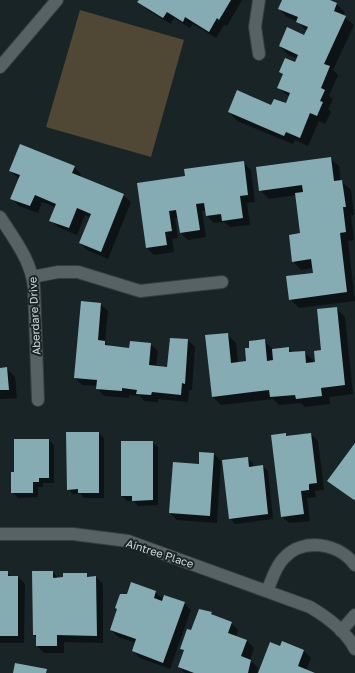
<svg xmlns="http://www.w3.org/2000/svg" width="355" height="673" font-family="'Golos Text',sans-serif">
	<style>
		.green { fill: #504835 }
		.shadow { fill: #0007 }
		.building { fill: #85acb3 }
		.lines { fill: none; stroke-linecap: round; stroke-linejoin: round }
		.street-casing { stroke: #363d3f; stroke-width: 14 }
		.street { stroke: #566264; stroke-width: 12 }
		.labels { text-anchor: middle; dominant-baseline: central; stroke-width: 4; stroke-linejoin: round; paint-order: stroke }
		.street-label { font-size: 11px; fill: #d0d7d8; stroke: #192426 }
	</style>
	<rect width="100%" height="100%" fill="#192426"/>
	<!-- green -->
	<path class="green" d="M80,10L184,40L151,157L46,127Z"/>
	<!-- shadow -->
	<path class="shadow" d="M140,0H242L227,26L224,25L216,38L193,24L190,28L174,18L171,24L146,9L139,2Z
		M283,0H327L336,4L345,12L343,16L354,25L333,70L338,75L329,96L333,99L328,109L331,112L325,124L319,121L308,146L295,140L293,144L237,121L229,112L287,105L290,97L278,88L284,75L280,72L295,63L297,58L288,55L280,46L305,37L307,31L297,21L287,17L279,9Z
		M330,158L339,166L341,181L351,190L354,215H351L354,240L348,241L355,301L299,308L290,299L314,274L313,268L301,270L293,261L301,234L296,195L269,199L260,190Z
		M243,162L251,170L255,202L247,203L250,225L230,227L224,222L214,223L207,216L206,210L202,211L206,237L188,240L181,233L178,218H175L178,238L172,239L174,252L154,255L147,248L186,177Z
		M74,167L81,174L80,178L123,195L131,202L108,259L87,250L80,243L90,217L85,215L77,235L58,227L50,220L55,207L42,202L38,213L19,206L12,198L19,179L10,171Z
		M100,304L108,311L105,342L110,347L130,349L150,344L158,351L156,367L168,368L171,339L188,340L195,347L192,390H189L188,402L158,399V402L144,401L140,396L129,395V398L104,396L97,388V386L82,385L75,378Z
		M336,308L345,317L353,394L329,397L330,404L305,407L301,403L279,405L273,399L221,405L212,396L227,334L236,343L238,363L247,362L251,349L264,340L273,350L288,348L293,353L304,352L313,360V364L316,363Z
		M6,368L15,377L17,398L0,399V369Z
		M98,433L104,438V498H84L81,494H73L68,489Z
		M285,434L288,437L311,434L318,441L324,490L315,491L316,497L307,498L310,521L289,523L282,516Z
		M15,440H49L54,445V483H43V487H38V497L18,498L12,492L15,473Z
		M152,442L158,447V505L138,506L134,501H127L122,496Z
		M355,445V501L329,481Z
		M200,453L214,454L221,461L217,523L177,520L170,513L200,465Z
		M247,458L253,463V467L263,466L268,471L273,519L235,524L230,518Z
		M0,572H7L12,577H18L25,584L24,643H0Z
		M53,572L59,579L86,574L90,578L96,577L103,584V643L64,642V653H44L37,646V638L34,635Z
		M155,592L164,600L184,603L191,610L170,669L140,658L133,651L136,643L118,637L111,630L118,610L116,608Z
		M212,613L216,618L231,623L238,630L236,637L247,641L254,648L250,660L258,668L257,673H185L179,667L185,652L181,648L192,631Z
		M282,643L304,651L311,658L306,670L312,673H259Z"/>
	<!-- building -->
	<path class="building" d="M139,0H231L219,20L217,18L209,32L185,17L183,22L167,12L163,18L137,2Z
		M282,0H330L337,3L334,11L346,16L324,64L330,66L321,88L325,90L320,101L323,102L317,116L310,113L300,138L286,132L284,136L228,112L237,90L271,105L274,99L286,103L290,93L277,88L283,74L279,72L285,58L295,62L298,55L279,46L287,27L304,35L308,27L296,22L298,17L278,9Z
		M20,144L75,166L72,173L124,194L101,252L79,243L91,214L77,208L69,228L49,221L56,204L35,195L30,206L10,199L20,175L9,171Z
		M331,157L334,181L342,180L346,207H343L346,232L340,233L347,292L289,300L286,276L313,273L311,259L292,262L289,235L300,233L295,193L303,192L302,185L259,191L256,167Z
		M244,161L248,195L240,196L243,218L222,221L221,214L206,216L204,203L196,204L200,230L180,233L176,210L169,211L172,231L165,232L167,245L146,248L137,183L185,176L184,169Z
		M81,301L101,303L98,340L105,341V345L129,348L130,341L151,343L149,365L167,367L170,338L188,339L185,384L182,383L181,395L152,392L151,395L136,394L137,390L122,388V391L96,389L97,380L74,378Z
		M337,307L345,385L321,388L322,396L296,399L295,395L270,397L269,390L212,397L205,335L228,333L231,363L246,361L245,348H249V341L265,339L267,361L273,360L272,349L289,347V352L305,351L306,363L315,362L314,351L321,350L317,309Z
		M7,367L9,390H0V368Z
		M66,432H99V493H78V489L67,490Z
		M286,433V436L311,433L317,483L309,484V490L301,491L304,514L281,517L271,435Z
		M14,439H49V478H39V482H33V493H11V472H14Z
		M121,441H153V500L132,501V496H121Z
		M355,443V499L354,500L327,481Z
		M199,452L214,453L210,516L169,513L173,462L199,464Z
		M248,457L249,467L263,465L268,514L229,519L222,460Z
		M0,571H8V576H18V636H0Z
		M32,571H53V578L63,577V573H87V577L96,576L97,636L57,635V646H36V635H33Z
		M131,582L156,591L154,598L162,601L164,595L185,602L163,663L132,651L136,639L110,630L117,609L115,608L120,594H127Z
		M199,609L212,612L211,614L232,622L228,633L247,640L241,656L251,660L248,673H194L178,667L184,650L180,649L187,629L191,630Z
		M282,641L304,650L298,666L315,673H258L270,642L280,646Z
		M15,663L47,669L46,673H13Z"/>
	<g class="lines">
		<!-- street casing -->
		<g class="street-casing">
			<path id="street" d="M259,0L255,27L259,54
				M0,67L57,0
				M0,217C14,239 31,260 34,287L38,400
				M32,277L58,272H78L140,291L222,282
				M0,534H73L128,541L310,607C327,617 346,631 355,649
				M267,591C272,580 275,567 284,558C303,537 339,543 355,565
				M341,631L355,615"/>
		</g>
		<!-- street -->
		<use href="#street" class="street"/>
	</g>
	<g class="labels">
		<!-- street labels -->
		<g class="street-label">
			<text transform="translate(34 316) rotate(-93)">Aberdare Drive</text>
			<text transform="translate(160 553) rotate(18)">Aintree Place</text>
		</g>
	</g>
</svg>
